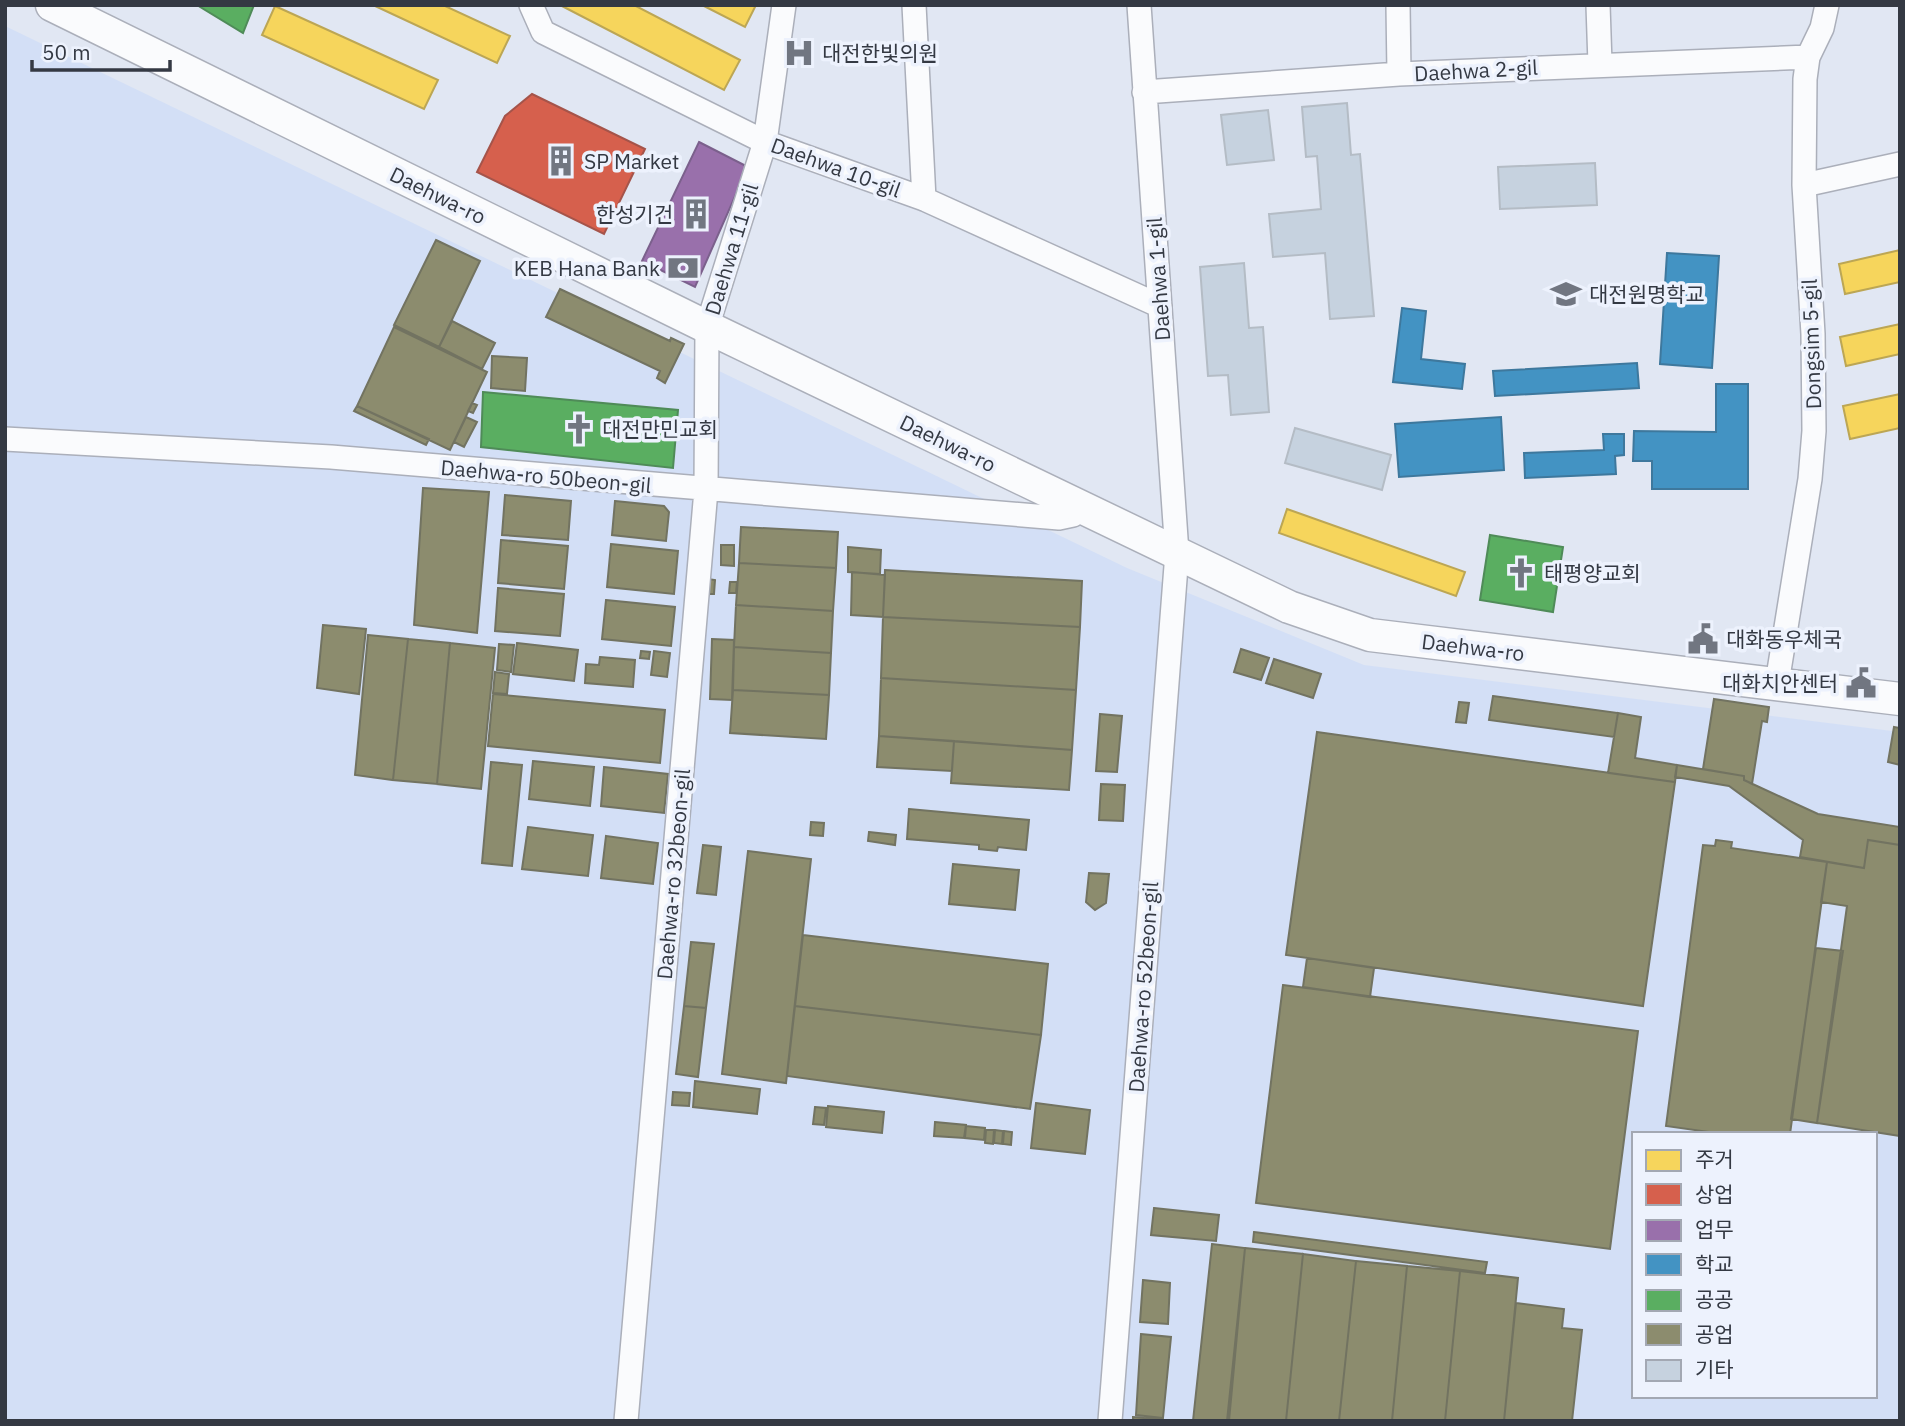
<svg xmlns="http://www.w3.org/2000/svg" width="1905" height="1426" font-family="'IBM Plex Sans','Noto Sans KR',sans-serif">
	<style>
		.built { fill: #d3dff6; fill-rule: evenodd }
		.homes { fill: #f6d55c; stroke: #bca654; stroke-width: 2 }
		.shops { fill: #d6604d; stroke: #a5544a; stroke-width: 2 }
		.offices { fill: #9970ab; stroke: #7b608c; stroke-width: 2 }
		.schools { fill: #4393c3; stroke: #3e789d; stroke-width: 2 }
		.public { fill: #5aae61; stroke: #4f8b58; stroke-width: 2 }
		.industry { fill: #8c8c6e; stroke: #727361; stroke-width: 2 }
		.building { fill: #c6d2df; stroke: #b4bcc5; stroke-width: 2 }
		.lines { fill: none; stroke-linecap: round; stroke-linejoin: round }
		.minor-casing { stroke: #abafba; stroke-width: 26 }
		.secondary-casing { stroke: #abafba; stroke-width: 35 }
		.minor { stroke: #fafbfd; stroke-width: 23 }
		.secondary { stroke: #fafbfd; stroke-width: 32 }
		.labels { text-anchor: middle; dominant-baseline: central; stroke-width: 7; stroke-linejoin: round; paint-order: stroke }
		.poi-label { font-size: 21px; fill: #343943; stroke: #edf2fd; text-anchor: start }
		.street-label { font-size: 21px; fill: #343943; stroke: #edf2fd }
	</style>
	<rect width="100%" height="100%" fill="#e1e7f3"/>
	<!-- built -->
	<path class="built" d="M5,26L1127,568L1364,665L1900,732V1421H5ZM1634,1134H1875V1396H1634Z"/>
	<!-- homes -->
	<path class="homes" d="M373,5H443L510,36L497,63Z
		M560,5H634L740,60L724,90Z
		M702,5H756L745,27Z
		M275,6L438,80L424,109L262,35Z
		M1900,250V282L1845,294L1839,264Z
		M1900,324V354L1846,366L1840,337Z
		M1900,394V428L1850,439L1843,406Z
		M1287,509L1465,572L1456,596L1279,533Z"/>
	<!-- shops -->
	<path class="shops" d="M532,94L645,149L604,234L477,172L505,116Z"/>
	<!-- offices -->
	<path class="offices" d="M699,142L748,167L695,287L642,261Z"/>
	<!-- schools -->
	<path class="schools" d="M1667,253L1719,256L1712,368L1660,364Z
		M1402,308L1426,311L1421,359L1465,364L1462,389L1393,382Z
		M1637,363L1639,388L1495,396L1493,371Z
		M1716,384H1748V489H1652V461H1633L1634,431L1716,432Z
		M1501,417L1504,470L1399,477L1395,424Z
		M1603,434H1624V455L1615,456L1616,474L1525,478L1524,453L1604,450Z"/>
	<!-- public -->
	<path class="public" d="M197,5H254L243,33Z
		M483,392L678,410L673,468L481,447Z
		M1490,535L1563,547L1553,612L1480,600Z"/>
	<!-- industry -->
	<path class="industry" d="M436,240L480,261L439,347L394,325Z
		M560,289L670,341L671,338L684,344L665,383L657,378L660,371L546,317Z
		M452,321L495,343L482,369L439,347Z
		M394,327L487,372L450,450L357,406Z
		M492,356L527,358L525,391L491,388Z
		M472,403L477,405L473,413L468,411Z
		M357,406L429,439L426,445L354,411Z
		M466,417L477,422L464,447L454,442Z
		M423,488L489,492L477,633L414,625Z
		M505,495L571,501L568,540L502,535Z
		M615,501L664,506L669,512L666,541L612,535Z
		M741,527L838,532L836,568L739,563Z
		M501,540L568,546L564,589L498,583Z
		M611,544L678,551L674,594L607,587Z
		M721,545H734V566L721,565Z
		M848,547L881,550L880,574L848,572Z
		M739,563L836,568L833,611L736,605Z
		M885,570L1082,581L1080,627L883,617Z
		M852,572L885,575L883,617L851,615Z
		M708,579L715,580L714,594H708Z
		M730,582H737L736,593H729Z
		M498,588L564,594L560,636L495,631Z
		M606,600L675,607L671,646L602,639Z
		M736,605L833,611L831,653L734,647Z
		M883,617L1080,627L1076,690L881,678Z
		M323,625L366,629L359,694L317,688Z
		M368,635L408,639L393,780L355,775Z
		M408,639L450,643L437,784L393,780Z
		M712,639L734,640L732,700L710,699Z
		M450,643L495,648L481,789L437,784Z
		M517,643L578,650L574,681L513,674Z
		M499,644L514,645L511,672L497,670Z
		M734,647L831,653L829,695L733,690Z
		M1241,649L1269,658L1261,680L1234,672Z
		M641,651L650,652L649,659L640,658Z
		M654,651L670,653L667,677L651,675Z
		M600,657L635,660L633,687L585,683L586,664L599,665Z
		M1274,659L1321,674L1313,698L1266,683Z
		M495,672L509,674L507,694L493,693Z
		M881,678L1076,690L1072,750L879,736Z
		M733,690L829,695L826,739L730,733Z
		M493,694L665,710L660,763L488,746Z
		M1493,696L1618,713L1614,737L1489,720Z
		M1714,699L1769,707L1767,722L1762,721L1752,784L1744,780V776L1703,769Z
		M1459,702L1469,703L1466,723L1456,722Z
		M1618,713L1641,717L1635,758L1677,765L1675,782L1608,773Z
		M1100,714L1122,716L1117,772L1096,771Z
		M1894,727L1900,728V765L1888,762Z
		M1317,732L1675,782L1643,1006L1286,955Z
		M879,736L954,741L952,771L877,767Z
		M954,741L1072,750L1069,790L951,783Z
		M533,761L594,767L590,806L529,799Z
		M491,762L522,765L512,866L482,863Z
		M1677,765L1744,776V780L1818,814L1900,827V845L1868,840L1864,868L1800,857L1803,840L1729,786L1675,777Z
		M604,767L668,774L664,813L601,806Z
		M1101,784L1125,785L1123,821L1099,820Z
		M909,809L1029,820L1026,850L998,847L997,851L979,849V845L907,839Z
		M811,822L824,823L823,836L810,835Z
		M528,827L593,835L588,876L522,869Z
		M869,832L896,835L895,845L868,841Z
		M606,836L658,843L653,884L601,878Z
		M1716,840L1732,842L1731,848L1827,862L1790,1134H1723L1666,1126L1703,845L1715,846Z
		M1868,840L1900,845V1136L1817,1123L1847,906L1821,902L1827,862L1864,868Z
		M703,845L721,847L716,895L697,893Z
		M748,851L811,859L786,1083L722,1074Z
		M953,864L1019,870L1015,910L949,904Z
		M1089,873L1109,874L1106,903L1095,910L1086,902Z
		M803,935L1048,964L1041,1035L795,1006Z
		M691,942L714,944L706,1008L684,1006Z
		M1816,948L1843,951L1817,1123L1791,1119Z
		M1307,958L1374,968L1370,997L1303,987Z
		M1283,985L1638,1031L1610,1249L1256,1203Z
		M684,1006L706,1008L698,1077L676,1074Z
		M795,1006L1041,1035L1030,1109L787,1076Z
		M695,1081L760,1089L757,1114L693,1107Z
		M673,1092L690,1093L689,1106L672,1105Z
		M1036,1103L1090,1110L1085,1154L1031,1148Z
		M828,1106L884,1112L882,1133L826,1127Z
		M815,1107L826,1108L824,1125L813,1124Z
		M935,1122L966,1125L964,1138L934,1136Z
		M966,1126L985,1128L984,1140L965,1138Z
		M986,1130H994L993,1144L985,1143Z
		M995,1130L1003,1131L1002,1144L994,1143Z
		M1004,1131L1012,1132L1011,1145L1003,1144Z
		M1154,1208L1219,1215L1216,1241L1151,1235Z
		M1254,1232L1487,1262L1485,1273L1253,1242Z
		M1212,1244L1245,1248L1227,1421H1193Z
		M1245,1248L1303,1254L1286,1421H1229Z
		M1303,1254L1356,1261L1339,1421H1286Z
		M1356,1261L1407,1266L1392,1421H1339Z
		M1407,1266L1460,1271L1445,1421H1392Z
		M1460,1271L1518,1278L1504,1421H1445Z
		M1143,1280L1170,1283L1168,1324L1140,1322Z
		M1516,1303L1564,1309L1562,1328L1582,1330L1572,1421H1504Z
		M1141,1334L1171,1337L1163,1418L1136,1415Z
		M1133,1417L1165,1420V1421H1133Z"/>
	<!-- building -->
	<path class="building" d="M1347,103L1351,155L1360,154L1374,316L1330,319L1325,253L1273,257L1269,214L1321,209L1317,156L1306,157L1302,107Z
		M1268,110L1274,160L1227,165L1221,115Z
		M1595,163L1597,205L1500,209L1498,167Z
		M1244,263L1249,328L1263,327L1269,412L1231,415L1228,375L1208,376L1200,267Z
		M1295,428L1391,455L1382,490L1285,463Z"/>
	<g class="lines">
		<!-- minor casing -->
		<g class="minor-casing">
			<path id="minor" d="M531,5L543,32L765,142L924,199L1160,306
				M914,5L924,199
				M1398,5L1399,74
				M1598,5L1600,64
				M1144,92L1399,74L1808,57
				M1804,185L1900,164
				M5,439L331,457L1059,518L1073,515L1084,508
				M1777,683L1810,479L1814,431L1813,334L1804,185L1805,79L1808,57L1822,28L1827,5
				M626,1421L706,490L707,327L765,142L784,5
				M1110,1421L1177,553L1139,5"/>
		</g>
		<!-- secondary casing -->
		<g class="secondary-casing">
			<path id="secondary" d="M52,5L707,327L1289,607L1370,635L1900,699"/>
		</g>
		<!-- minor -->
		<use href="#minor" class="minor"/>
		<!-- secondary -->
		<use href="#secondary" class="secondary"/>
	</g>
	<!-- icons -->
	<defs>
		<g id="hospital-bare" transform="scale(2.415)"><path d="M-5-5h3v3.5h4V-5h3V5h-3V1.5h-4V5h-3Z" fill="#717681" stroke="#edf2fd" stroke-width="2.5" paint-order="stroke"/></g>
		<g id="building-bare" transform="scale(2.415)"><path d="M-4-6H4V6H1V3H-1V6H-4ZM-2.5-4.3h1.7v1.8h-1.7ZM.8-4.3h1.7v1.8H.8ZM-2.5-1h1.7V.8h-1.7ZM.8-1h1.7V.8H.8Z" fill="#717681" stroke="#edf2fd" stroke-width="2.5" paint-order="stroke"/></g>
		<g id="bank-bare" transform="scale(2.415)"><path d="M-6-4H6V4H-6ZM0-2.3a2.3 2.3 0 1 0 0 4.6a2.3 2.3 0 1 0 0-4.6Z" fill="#717681" stroke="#edf2fd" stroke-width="2.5" paint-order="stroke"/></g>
		<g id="school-bare" transform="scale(2.415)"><path d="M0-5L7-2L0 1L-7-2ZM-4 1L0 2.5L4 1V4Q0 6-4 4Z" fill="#717681" stroke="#edf2fd" stroke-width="2.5" paint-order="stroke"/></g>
		<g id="church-bare" transform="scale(2.415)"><path d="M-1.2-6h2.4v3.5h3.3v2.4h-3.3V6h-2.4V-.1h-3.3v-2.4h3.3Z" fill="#717681" stroke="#edf2fd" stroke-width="2.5" paint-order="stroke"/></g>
		<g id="civic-bare" transform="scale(2.415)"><path d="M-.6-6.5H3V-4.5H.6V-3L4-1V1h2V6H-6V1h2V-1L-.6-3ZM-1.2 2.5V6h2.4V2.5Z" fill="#717681" stroke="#edf2fd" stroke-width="2.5" paint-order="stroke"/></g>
	</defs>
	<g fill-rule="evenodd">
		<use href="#hospital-bare" x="799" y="53"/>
		<use href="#building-bare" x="561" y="161"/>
		<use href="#building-bare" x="696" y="214"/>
		<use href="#bank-bare" x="683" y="268"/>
		<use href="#school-bare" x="1566" y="294"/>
		<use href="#church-bare" x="579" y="429"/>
		<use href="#church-bare" x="1521" y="573"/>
		<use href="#civic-bare" x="1703" y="639"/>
		<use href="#civic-bare" x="1861" y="683"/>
	</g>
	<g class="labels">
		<!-- poi labels -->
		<g class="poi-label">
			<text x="822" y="53">대전한빛의원</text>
			<text x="584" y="161">SP Market</text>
			<text x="673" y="214" text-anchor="end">한성기건</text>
			<text x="660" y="268" text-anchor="end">KEB Hana Bank</text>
			<text x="1589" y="294">대전원명학교</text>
			<text x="602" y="429">대전만민교회</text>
			<text x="1544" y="573">태평양교회</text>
			<text x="1726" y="639">대화동우체국</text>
			<text x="1838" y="683" text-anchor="end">대화치안센터</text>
		</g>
		<!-- street labels -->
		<g class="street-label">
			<text transform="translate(1476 70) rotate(-3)">Daehwa 2-gil</text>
			<text transform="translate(836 167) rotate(20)">Daehwa 10-gil</text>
			<text transform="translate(438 195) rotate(26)">Daehwa-ro</text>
			<text transform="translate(731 249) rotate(-73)">Daehwa 11-gil</text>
			<text transform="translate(1158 279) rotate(-94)">Daehwa 1-gil</text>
			<text transform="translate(1811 344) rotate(-92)">Dongsim 5-gil</text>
			<text transform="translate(948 443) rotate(26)">Daehwa-ro</text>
			<text transform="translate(546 476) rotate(5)">Daehwa-ro 50beon-gil</text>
			<text transform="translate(1473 647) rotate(7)">Daehwa-ro</text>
			<text transform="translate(673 874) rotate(-85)">Daehwa-ro 32beon-gil</text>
			<text transform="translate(1143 987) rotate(-86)">Daehwa-ro 52beon-gil</text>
		</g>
	</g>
	<!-- border -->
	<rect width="1905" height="1426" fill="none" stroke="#343943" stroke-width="14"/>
	<!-- legend -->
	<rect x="1632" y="1132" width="245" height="266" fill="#edf2fd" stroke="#a3a8b3" stroke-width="2"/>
	<rect x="1646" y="1150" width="35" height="21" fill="#f6d55c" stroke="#a3a8b3" stroke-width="2"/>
	<text x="1695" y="1167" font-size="21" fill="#343943">주거</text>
	<rect x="1646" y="1184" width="35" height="21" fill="#d6604d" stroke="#a3a8b3" stroke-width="2"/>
	<text x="1695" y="1202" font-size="21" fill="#343943">상업</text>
	<rect x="1646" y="1220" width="35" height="21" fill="#9970ab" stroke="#a3a8b3" stroke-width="2"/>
	<text x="1695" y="1237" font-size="21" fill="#343943">업무</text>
	<rect x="1646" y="1254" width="35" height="21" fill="#4393c3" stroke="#a3a8b3" stroke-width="2"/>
	<text x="1695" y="1272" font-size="21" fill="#343943">학교</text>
	<rect x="1646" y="1290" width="35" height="21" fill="#5aae61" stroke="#a3a8b3" stroke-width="2"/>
	<text x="1695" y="1307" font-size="21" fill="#343943">공공</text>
	<rect x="1646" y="1324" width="35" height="21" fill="#8c8c6e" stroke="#a3a8b3" stroke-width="2"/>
	<text x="1695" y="1342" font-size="21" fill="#343943">공업</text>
	<rect x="1646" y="1360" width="35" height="21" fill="#c6d2df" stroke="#a3a8b3" stroke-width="2"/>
	<text x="1695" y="1377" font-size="21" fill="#343943">기타</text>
	<!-- scale -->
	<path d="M32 60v10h138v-10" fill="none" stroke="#343943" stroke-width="3.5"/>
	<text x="42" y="60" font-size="21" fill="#343943" stroke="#edf2fd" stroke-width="5" paint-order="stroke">50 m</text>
</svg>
